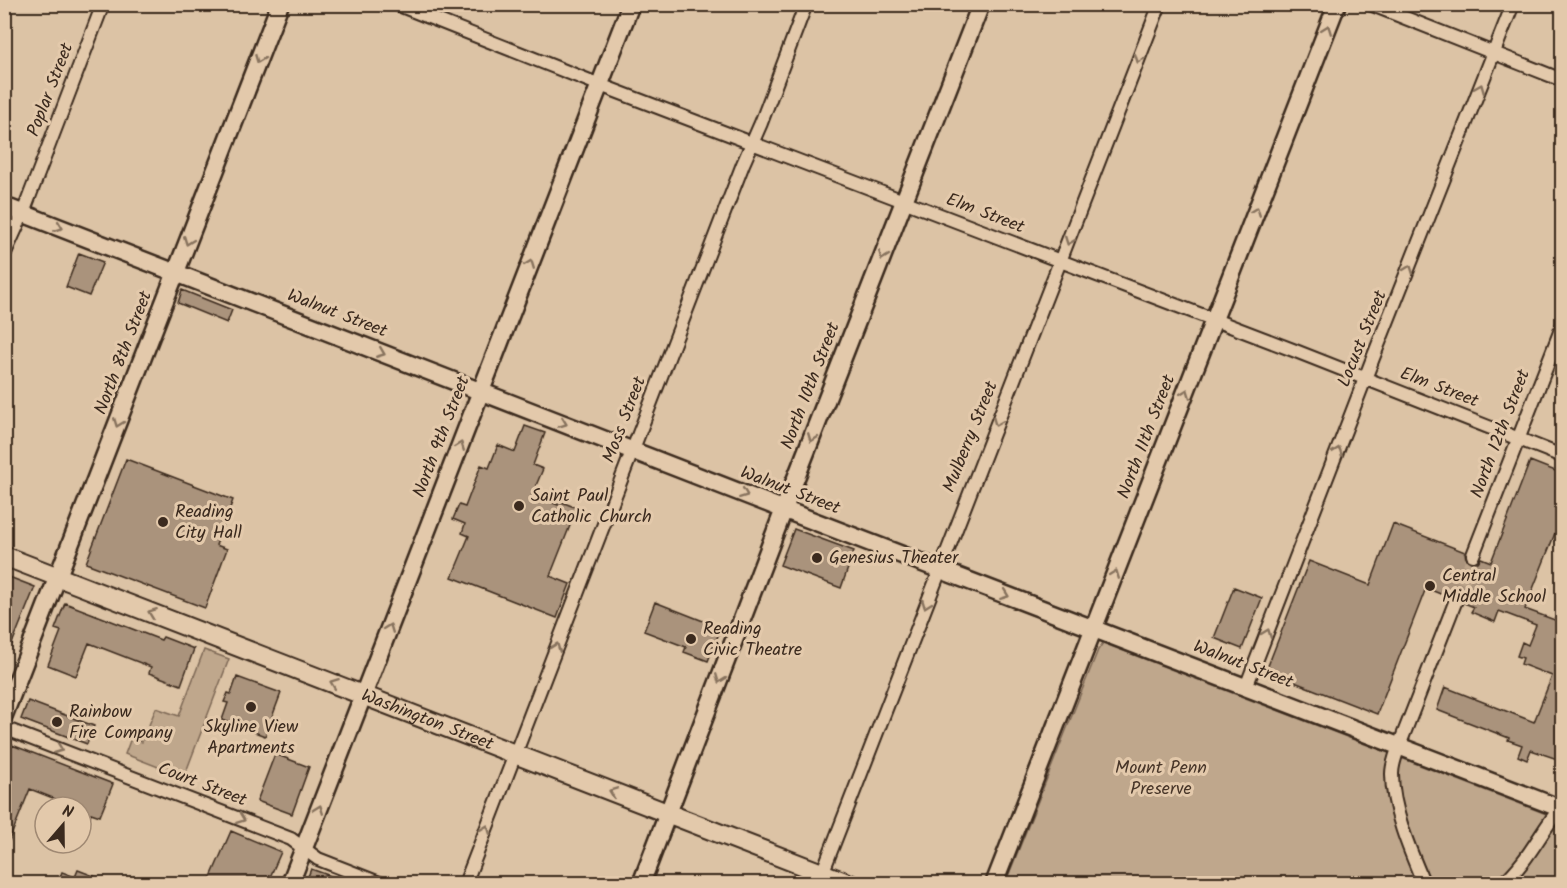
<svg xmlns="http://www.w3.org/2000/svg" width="1567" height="888" font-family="Kalam,sans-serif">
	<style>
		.green { fill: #bfa78c; stroke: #7d6855; stroke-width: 1.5 }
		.building { fill: #aa937c; stroke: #3b2a1e; stroke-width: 1.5 }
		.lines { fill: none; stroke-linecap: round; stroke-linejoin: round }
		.street-tunnel { stroke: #bca48a; stroke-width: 12; stroke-dasharray: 12 6; stroke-linecap: butt }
		.street-casing { stroke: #3b2a1e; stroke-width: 16 }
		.secondary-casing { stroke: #3b2a1e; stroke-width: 21 }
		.primary-casing { stroke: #3b2a1e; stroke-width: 22 }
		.street { stroke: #e3c9ab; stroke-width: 12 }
		.secondary { stroke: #e3c9ab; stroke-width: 16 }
		.primary { stroke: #e3c9ab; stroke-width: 18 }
		.oneway { stroke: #87725d }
		.poi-dot { fill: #3b2a1e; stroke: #e3c9ab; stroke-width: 2 }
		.labels { text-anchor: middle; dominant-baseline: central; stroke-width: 6; stroke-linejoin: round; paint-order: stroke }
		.street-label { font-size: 18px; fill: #3b2a1e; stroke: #e3c9ab }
		.poi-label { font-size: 18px; fill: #3b2a1e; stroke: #e3c9ab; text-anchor: start }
		.park-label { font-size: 18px; fill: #483629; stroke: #e3c9ab }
	</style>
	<rect width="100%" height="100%" fill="#dcc3a5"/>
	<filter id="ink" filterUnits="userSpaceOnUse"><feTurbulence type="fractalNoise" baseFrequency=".0167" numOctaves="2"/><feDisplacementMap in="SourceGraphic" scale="12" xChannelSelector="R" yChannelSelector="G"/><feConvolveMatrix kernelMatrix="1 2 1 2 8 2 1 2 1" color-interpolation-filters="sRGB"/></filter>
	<g filter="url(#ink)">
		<!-- green -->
		<path class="green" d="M1103,643L1562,820V883L1005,884L1098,650Z
			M204,650L229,659L184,777L125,754L131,738L142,742L156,708L179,716Z"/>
		<!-- building -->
		<path class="building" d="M79,253L103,262L89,296L66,287Z
			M182,290L232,310L227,323L178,303Z
			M525,426L545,433L533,465L543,469L532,495L558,505L559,501L577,508L550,576L570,584L557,618L452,577L469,536L462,533L465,524L453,519L459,505L465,507L481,465L489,468L498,445L515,452Z
			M126,459L233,500L216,545L227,549L205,608L86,563Z
			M1530,461L1563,474V513L1525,609L1563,623V761L1531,750L1527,760L1518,756L1522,745L1508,740L1509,738L1437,710L1445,687L1534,722L1552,676L1521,664L1523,658L1517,656L1522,642L1528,645L1536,625L1499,611L1495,622L1471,612L1474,607L1464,603L1463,595L1458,592L1451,593L1448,597L1426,588L1377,714L1266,671L1309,561L1370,585L1393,524L1465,552L1466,560L1471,563L1478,562L1481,558L1491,562Z
			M794,529L854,551L841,588L780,565Z
			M4,575L35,587L5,661H4Z
			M1234,587L1262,598L1242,649L1214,638Z
			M655,602L721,628L708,661L684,652L686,647L644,631Z
			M65,603L161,640L163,637L194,649L181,685L149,673L151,667L89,643L76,676L48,665L61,631L55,629Z
			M237,677L281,693L265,736L222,720L228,703L224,702L228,693L231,694Z
			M28,701L94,726L87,744L21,719Z
			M12,745L113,784L100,816L91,813L82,837L81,807H61L63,802L30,789L4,853V766Z
			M275,754L309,767L292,814L257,801Z
			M231,831L281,852L267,884H208Z
			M311,869L348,882V884H305Z
			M78,870L112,883V884H57L62,872L75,877Z"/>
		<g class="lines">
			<!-- street-tunnel -->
			<path class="street-tunnel" d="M1456,600L1473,555"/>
			<!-- street casing -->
			<g class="street-casing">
				<path id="street" d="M396,4L600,85L1293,350L1562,456
					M1370,4L1562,80
					M4,255L23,213L103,4
					M1473,555L1562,327
					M1246,687L1373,358L1513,4
					M4,728L291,839L318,859L382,884
					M465,884L743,164L761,123L806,4
					M818,884L1160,4
					M1424,884C1410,851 1392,809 1392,774C1392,764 1396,755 1399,746L1456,600
					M1502,884C1527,863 1540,833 1560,808"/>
			</g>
			<!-- secondary casing -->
			<g class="secondary-casing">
				<path id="secondary" d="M4,206L785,510L1562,809
					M4,715L280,4
					M290,884L631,4
					M641,884L794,483L981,4
					M994,884L1337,4"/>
			</g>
			<!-- primary casing -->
			<g class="primary-casing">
				<g id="primary">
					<path id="s1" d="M4,556L850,884"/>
				</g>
			</g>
			<!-- street -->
			<use href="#street" class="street"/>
			<!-- secondary -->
			<use href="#secondary" class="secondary"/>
			<!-- primary -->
			<use href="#primary" class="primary"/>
		</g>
		<!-- one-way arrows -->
		<defs><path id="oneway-chevron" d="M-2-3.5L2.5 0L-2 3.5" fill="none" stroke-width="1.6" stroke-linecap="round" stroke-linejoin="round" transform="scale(1.5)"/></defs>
		<g class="oneway">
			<use href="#oneway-chevron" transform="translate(1327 29) rotate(-69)"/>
			<use href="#oneway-chevron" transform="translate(259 59) rotate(111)"/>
			<use href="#oneway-chevron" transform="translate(1139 59) rotate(111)"/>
			<use href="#oneway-chevron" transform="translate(1480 88) rotate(-68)"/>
			<use href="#oneway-chevron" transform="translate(1256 211) rotate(-69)"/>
			<use href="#oneway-chevron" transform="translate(59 227) rotate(21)"/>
			<use href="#oneway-chevron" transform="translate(188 241) rotate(111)"/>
			<use href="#oneway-chevron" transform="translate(1069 241) rotate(111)"/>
			<use href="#oneway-chevron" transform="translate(883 256) rotate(111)"/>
			<use href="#oneway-chevron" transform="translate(530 264) rotate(-69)"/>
			<use href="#oneway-chevron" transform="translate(1409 269) rotate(-69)"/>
			<use href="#oneway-chevron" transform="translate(381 353) rotate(22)"/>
			<use href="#oneway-chevron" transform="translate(1186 393) rotate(-69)"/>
			<use href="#oneway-chevron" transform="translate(997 422) rotate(112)"/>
			<use href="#oneway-chevron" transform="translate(118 423) rotate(111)"/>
			<use href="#oneway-chevron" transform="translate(563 423) rotate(21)"/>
			<use href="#oneway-chevron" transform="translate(812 438) rotate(111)"/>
			<use href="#oneway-chevron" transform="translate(460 446) rotate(-69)"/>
			<use href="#oneway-chevron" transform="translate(1338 451) rotate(-69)"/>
			<use href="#oneway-chevron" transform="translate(744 494) rotate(21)"/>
			<use href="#oneway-chevron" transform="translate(1115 574) rotate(-69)"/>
			<use href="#oneway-chevron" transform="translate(1005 595) rotate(21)"/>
			<use href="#oneway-chevron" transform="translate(926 604) rotate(111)"/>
			<use href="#oneway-chevron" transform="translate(152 613) rotate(-159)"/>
			<use href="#oneway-chevron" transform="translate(389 628) rotate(-69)"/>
			<use href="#oneway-chevron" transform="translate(1267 633) rotate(-69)"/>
			<use href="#oneway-chevron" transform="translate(556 647) rotate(-69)"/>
			<use href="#oneway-chevron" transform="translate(720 679) rotate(111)"/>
			<use href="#oneway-chevron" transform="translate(334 683) rotate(-159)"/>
			<use href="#oneway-chevron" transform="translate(59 749) rotate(21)"/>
			<use href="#oneway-chevron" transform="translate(613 792) rotate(-159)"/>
			<use href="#oneway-chevron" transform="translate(319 809) rotate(-69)"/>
			<use href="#oneway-chevron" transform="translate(241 819) rotate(21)"/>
			<use href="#oneway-chevron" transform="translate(486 829) rotate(-69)"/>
		</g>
	</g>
	<!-- markers -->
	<g class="poi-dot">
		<circle cx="519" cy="506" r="6"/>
		<circle cx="163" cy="522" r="6"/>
		<circle cx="817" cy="558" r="6"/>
		<circle cx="1430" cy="586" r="6"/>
		<circle cx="691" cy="639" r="6"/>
		<circle cx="251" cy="707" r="6"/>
		<circle cx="57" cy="722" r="6"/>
	</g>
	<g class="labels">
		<!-- street labels -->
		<g class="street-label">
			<text transform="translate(51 90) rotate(-69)">Poplar Street</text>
			<text transform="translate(985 214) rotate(21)">Elm Street</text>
			<text transform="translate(337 314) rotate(21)">Walnut Street</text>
			<text transform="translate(1363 339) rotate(-68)">Locust Street</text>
			<text transform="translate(124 353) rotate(-69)">North 8th Street</text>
			<text transform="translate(811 386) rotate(-69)">North 10th Street</text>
			<text transform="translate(1439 388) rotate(21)">Elm Street</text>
			<text transform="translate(625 420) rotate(-69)">Moss Street</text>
			<text transform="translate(1501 434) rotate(-69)">North 12th Street</text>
			<text transform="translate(442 437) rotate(-69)">North 9th Street</text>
			<text transform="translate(971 437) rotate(-68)">Mulberry Street</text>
			<text transform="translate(1147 437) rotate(-69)">North 11th Street</text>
			<text transform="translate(790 491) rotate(21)">Walnut Street</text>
			<text transform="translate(1243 665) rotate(21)">Walnut Street</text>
			<text stroke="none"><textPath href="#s1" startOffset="454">Washington Street</textPath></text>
			<text transform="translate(202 785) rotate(21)">Court Street</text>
		</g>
		<!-- poi labels -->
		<g class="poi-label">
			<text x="531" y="496">Saint Paul<tspan x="531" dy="21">Catholic Church</tspan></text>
			<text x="175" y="512">Reading<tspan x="175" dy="21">City Hall</tspan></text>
			<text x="829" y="558">Genesius Theater</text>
			<text x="1442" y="576">Central<tspan x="1442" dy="21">Middle School</tspan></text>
			<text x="703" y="629">Reading<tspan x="703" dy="21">Civic Theatre</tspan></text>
			<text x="69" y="712">Rainbow<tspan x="69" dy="21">Fire Company</tspan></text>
			<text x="251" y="727" text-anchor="middle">Skyline View<tspan x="251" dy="21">Apartments</tspan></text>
		</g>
		<!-- park labels -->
		<g class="park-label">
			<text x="1161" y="768">Mount Penn<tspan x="1161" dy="21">Preserve</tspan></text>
		</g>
	</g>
	<!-- margin -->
	<rect width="1567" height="888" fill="none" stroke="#e3c9ab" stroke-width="24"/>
	<rect x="12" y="12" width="1543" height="864" fill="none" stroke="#3b2a1e" stroke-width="2" filter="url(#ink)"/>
	<!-- north arrow -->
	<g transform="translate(63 825) rotate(20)"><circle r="28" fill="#e3c9ab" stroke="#a08973" stroke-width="1.5"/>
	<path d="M0-4.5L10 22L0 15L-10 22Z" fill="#3b2a1e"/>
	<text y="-9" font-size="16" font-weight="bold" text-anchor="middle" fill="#3b2a1e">N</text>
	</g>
</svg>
